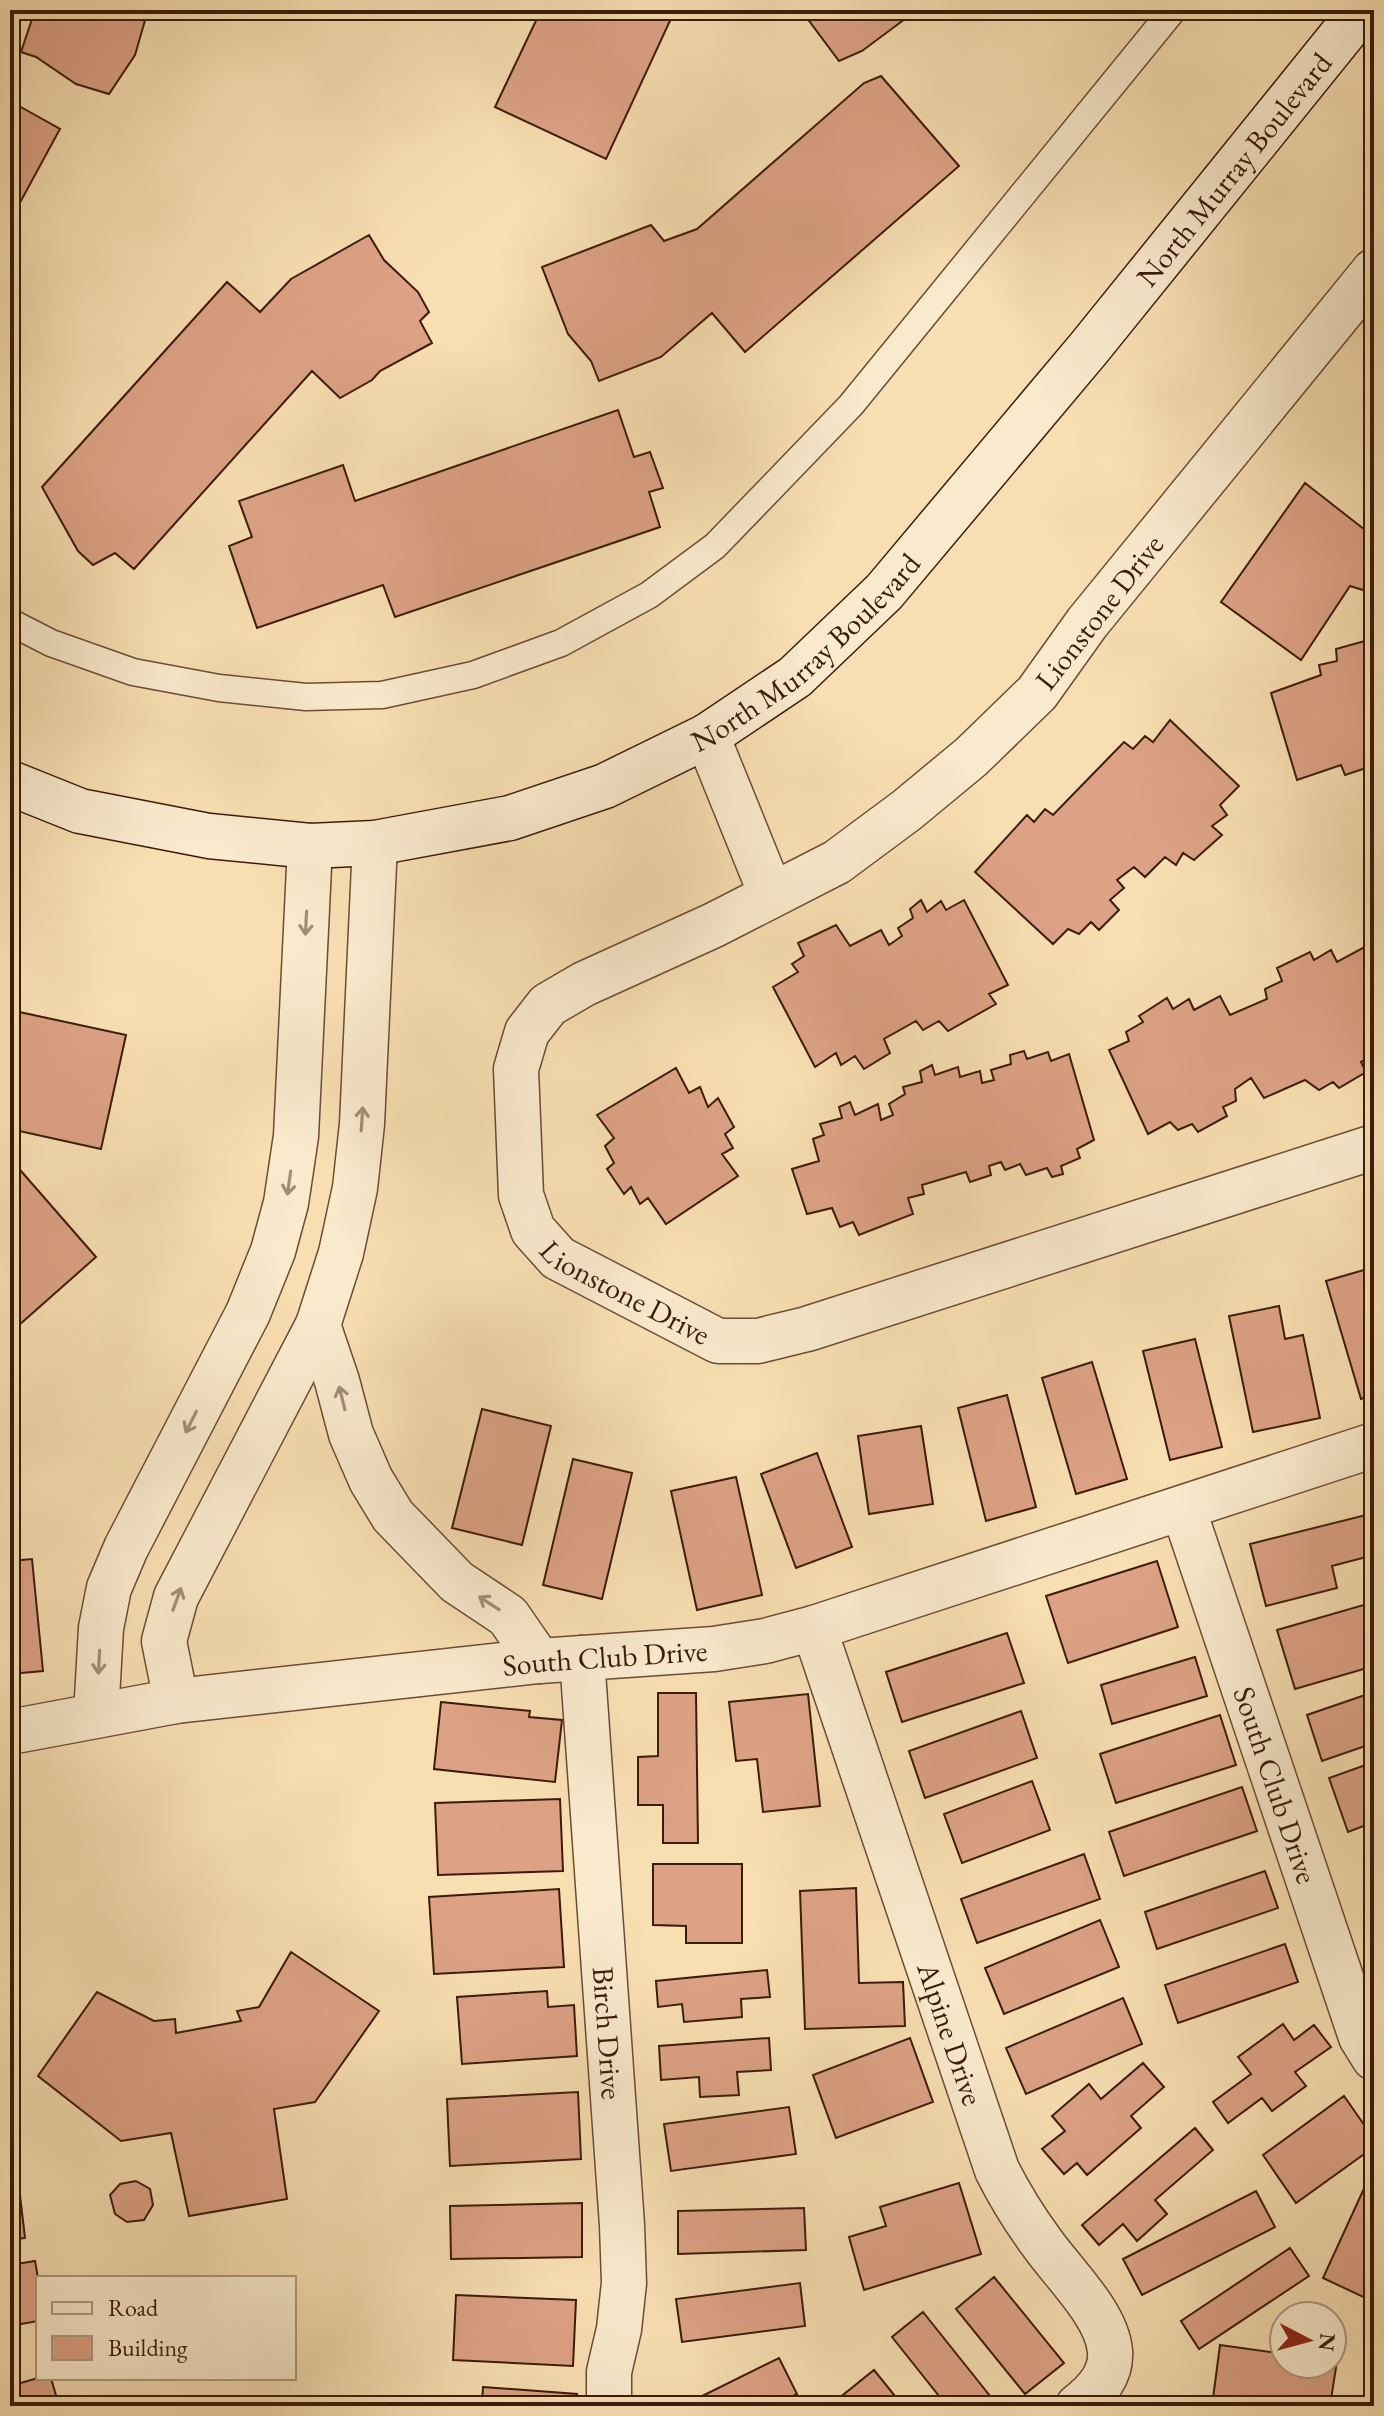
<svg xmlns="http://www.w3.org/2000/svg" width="1384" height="2416" font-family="'EB Garamond',serif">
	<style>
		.building { fill: #dda286; stroke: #3c1b0c; stroke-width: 2 }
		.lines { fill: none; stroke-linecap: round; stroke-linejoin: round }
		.lane-casing { stroke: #6b4c36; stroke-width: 29 }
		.street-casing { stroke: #6b4c36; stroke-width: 47 }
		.secondary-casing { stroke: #3c1b0c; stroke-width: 47 }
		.lane { stroke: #faeacd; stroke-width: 26 }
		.street { stroke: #faeacd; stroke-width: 44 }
		.secondary { stroke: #faeacd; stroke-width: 44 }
		.oneway { stroke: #a48d76 }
		.labels { text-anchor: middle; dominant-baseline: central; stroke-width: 7; stroke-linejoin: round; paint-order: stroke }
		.street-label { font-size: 30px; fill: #3c1b0c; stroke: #faeacd }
	</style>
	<rect width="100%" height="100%" fill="#f8dfb2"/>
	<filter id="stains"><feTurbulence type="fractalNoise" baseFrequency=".0025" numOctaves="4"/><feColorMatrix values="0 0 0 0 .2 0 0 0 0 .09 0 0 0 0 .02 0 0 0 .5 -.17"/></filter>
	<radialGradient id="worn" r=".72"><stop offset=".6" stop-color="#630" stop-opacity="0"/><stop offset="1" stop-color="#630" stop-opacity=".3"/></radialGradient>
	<!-- building -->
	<path class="building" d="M35,10H148L135,55L109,94L76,84L36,57L21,52Z
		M541,10H675L606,159L495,107Z
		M801,10H917L862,51L839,61Z
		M881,76L959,166L745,352L712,313L661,357L599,381L591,361L568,334L542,267L651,225L664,241L697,229L864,83Z
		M10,101L60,129L10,221Z
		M369,235L384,260L418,292L429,312L420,321L432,343L380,371L372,380L340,398L312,371L134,569L115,553L93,565L78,551L42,487L227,282L260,312L291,279Z
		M618,410L634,457L650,452L663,488L649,492L660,527L395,617L383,585L257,628L229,546L252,537L239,501L343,465L355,501Z
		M1305,483L1374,537V578L1363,590L1350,586L1301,660L1221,602Z
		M1372,639L1374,648V778L1370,779L1366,768L1345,775L1341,765L1297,780L1271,693L1321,675L1319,665L1337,661L1336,649Z
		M1170,720L1239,786L1220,805L1227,815L1212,826L1222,835L1194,860L1183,853L1176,865L1165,857L1145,877L1134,867L1117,880L1124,888L1110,900L1119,910L1099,930L1091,922L1079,934L1068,929L1053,944L975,872L1027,815L1034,822L1045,809L1053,815L1124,742L1133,749L1145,736L1153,742Z
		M921,900L927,912L941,901L946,910L964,900L1008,985L989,994L996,1004L948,1031L939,1021L923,1030L916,1021L884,1039L890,1053L864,1069L855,1056L841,1065L836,1053L815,1067L773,987L798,972L792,964L804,956L798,943L836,925L850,946L881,930L889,945L902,936L898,928L913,918L910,909Z
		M1374,942V1055L1361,1062L1366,1072L1339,1088L1333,1082L1319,1090L1305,1080L1264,1098L1251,1078L1235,1089L1236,1101L1223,1107L1227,1116L1198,1132L1192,1124L1178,1130L1170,1122L1148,1134L1109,1050L1129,1041L1126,1032L1143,1022L1139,1016L1167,998L1173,1009L1189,999L1194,1010L1220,996L1230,1015L1267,999L1265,989L1282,981L1277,968L1310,952L1314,960L1331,950L1337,962Z
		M10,1010L126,1035L101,1149L10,1129Z
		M1024,1051L1027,1059L1048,1052L1051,1061L1069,1054L1094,1140L1077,1149L1080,1158L1061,1166L1063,1174L1052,1177L1047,1168L1026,1175L1020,1164L1005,1170L1001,1162L989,1166L991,1175L970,1182L966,1172L922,1185L924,1194L908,1198L913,1214L859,1235L853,1222L840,1227L832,1208L807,1214L792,1169L819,1161L813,1139L824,1135L820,1124L842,1118L839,1107L850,1102L855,1115L878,1104L881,1120L893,1115L889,1104L905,1094L903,1087L922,1082L920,1071L932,1065L935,1075L958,1067L960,1077L980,1071L982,1083L994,1080L991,1070L1011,1064L1010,1055Z
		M676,1068L689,1093L700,1087L708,1107L718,1098L734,1127L725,1134L733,1148L722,1154L738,1176L666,1224L648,1198L640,1204L631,1187L624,1194L607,1169L614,1163L605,1146L614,1138L597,1115Z
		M21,1171L96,1257L10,1333V1180Z
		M1374,1267V1395L1361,1399L1326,1281Z
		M1279,1306L1285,1339L1303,1335L1320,1418L1253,1432L1229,1316Z
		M1195,1339L1222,1447L1170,1460L1143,1351Z
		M1092,1362L1127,1479L1076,1494L1042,1378Z
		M1007,1395L1036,1507L986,1521L958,1408Z
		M482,1409L551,1426L522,1545L452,1528Z
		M921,1426L933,1504L869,1514L858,1436Z
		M817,1453L852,1547L796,1568L761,1474Z
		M573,1459L632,1473L602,1599L543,1585Z
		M736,1477L762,1595L697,1610L671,1491Z
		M1374,1513V1555L1332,1566L1337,1588L1266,1606L1250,1544Z
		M32,1559L43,1671L10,1674V1561Z
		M1157,1561L1178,1627L1068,1663L1046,1596Z
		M1374,1602V1666L1295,1689L1277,1630Z
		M1007,1633L1024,1683L902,1722L886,1672Z
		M1195,1657L1207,1696L1112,1724L1101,1685Z
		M1374,1692V1743L1322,1761L1307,1715Z
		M658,1693H696L698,1843H663V1805H638V1757L658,1756Z
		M808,1694L820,1806L763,1812L757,1759L736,1761L729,1702Z
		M441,1702L530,1711L529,1717L562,1720L555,1782L434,1769Z
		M1021,1711L1037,1758L925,1798L909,1751Z
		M1220,1715L1236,1765L1116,1803L1100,1754Z
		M1374,1762V1822L1348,1832L1329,1778Z
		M1032,1781L1050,1830L962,1863L944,1814Z
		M1242,1787L1257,1831L1124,1876L1109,1832Z
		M560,1799L563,1871L438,1875L435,1803Z
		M1084,1854L1100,1899L977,1943L961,1899Z
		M653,1864H742V1943H686V1926L653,1925Z
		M1265,1871L1278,1908L1157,1949L1145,1912Z
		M1374,1877V1898L1364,1886Z
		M856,1888L859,1983L903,1982L905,2026L805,2029L800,1891Z
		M559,1889L564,1967L434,1974L429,1897Z
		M1100,1920L1119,1967L1004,2014L985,1968Z
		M1285,1944L1298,1982L1178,2023L1165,1985Z
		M291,1952L379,2011L315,2102L274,2109L287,2199L189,2216L171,2133L121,2141L38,2076L97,1992L154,2021L175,2019L176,2033L241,2021L237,2011L259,2007Z
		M767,1970L770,1997L741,1999L742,2017L684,2022L682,2004L658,2007L656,1981Z
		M547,1991L548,2007L574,2005L577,2056L462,2064L457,1997Z
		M1123,1998L1142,2044L1026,2094L1006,2048Z
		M1283,2024L1294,2040L1314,2025L1331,2047L1295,2072L1306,2086L1272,2111L1262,2098L1228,2123L1213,2102L1251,2074L1238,2057Z
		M769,2038L771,2070L737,2072L739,2095L700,2097L699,2077L661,2080L659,2046Z
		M910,2038L933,2102L836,2138L813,2075Z
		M1143,2063L1164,2087L1131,2116L1141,2128L1087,2175L1077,2163L1064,2174L1042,2149L1065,2131L1052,2116L1089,2084L1101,2099Z
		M578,2092L581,2159L450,2166L447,2099Z
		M1344,2096L1374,2139V2147L1296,2203L1263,2155Z
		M789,2107L796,2154L671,2171L664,2124Z
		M1195,2128L1213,2150L1155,2200L1167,2214L1137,2241L1123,2224L1099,2245L1082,2225Z
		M1372,2171H1374V2302L1323,2278Z
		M18,2178L25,2238L10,2240V2179Z
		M136,2181L150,2189L153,2205L144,2220L127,2222L115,2214L110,2195L120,2184Z
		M959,2183L981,2254L864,2290L849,2237L886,2226L880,2207Z
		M1256,2191L1275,2227L1142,2295L1123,2259Z
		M582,2203V2257L451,2259L450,2206Z
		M804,2208L806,2250L678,2254V2211Z
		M1290,2248L1309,2276L1199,2349L1181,2321Z
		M35,2261L38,2278V2321L10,2326V2265Z
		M994,2277L1064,2363L1025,2394L956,2309Z
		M800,2283L805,2326L682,2342L676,2299Z
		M456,2295L576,2300L573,2366L453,2360Z
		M923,2312L998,2406H947L892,2337Z
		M1220,2345L1284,2354V2364H1332V2360L1337,2361L1330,2406H1212Z
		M779,2358L797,2394L774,2406H682Z
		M874,2370L903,2406H844L838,2399Z
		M38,2378H51L59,2406H10V2386Z
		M483,2387L577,2394L576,2406H454V2403L482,2405Z"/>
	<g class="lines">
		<!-- lane casing -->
		<g class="lane-casing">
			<path id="lane" d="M10,622L51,643L133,672L219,688L306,697L382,695L473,675L561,643L649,595L715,546L773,486L851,405L1173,10"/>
		</g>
		<!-- street casing -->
		<g class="street-casing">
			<g id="street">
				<path id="s1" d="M1374,271L1087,623L1037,693L971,757L907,810L837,862L714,925L584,984L548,1005L527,1032L516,1069L521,1195L533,1230L558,1258L718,1341H758L807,1329L1374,1147"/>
				<path d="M707,736L771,894"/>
				<path d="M375,843L362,1124L355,1188L341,1253L318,1325L337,1381L351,1434L371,1480L393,1516L457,1582L508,1616L539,1661"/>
				<path id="s2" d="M1183,1508L1361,2037L1374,2058"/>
				<path id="s3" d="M814,1628L997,2170C1010,2196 1025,2220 1042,2243C1063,2273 1107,2314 1110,2351C1112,2375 1096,2392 1078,2406"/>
				<path id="s4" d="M582,1658L622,2225L624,2283L619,2329L609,2372V2406"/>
				<path d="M176,1701L164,1641L176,1597L318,1325"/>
				<path d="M96,1715L101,1628L109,1588L126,1548L248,1313L273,1251L286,1203L296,1136L310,846"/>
				<path id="s5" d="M10,1732L176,1701L539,1661L714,1649L765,1641L814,1628L1374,1445"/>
			</g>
		</g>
		<!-- secondary casing -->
		<g class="secondary-casing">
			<g id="secondary">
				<path id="s6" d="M10,783L80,811L209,836L310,846L375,843L510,818L605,786L707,736L795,677L884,592L1089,348L1362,10"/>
			</g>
		</g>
		<!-- lane -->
		<use href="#lane" class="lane"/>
		<!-- street -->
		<use href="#street" class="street"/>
		<!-- secondary -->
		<use href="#secondary" class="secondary"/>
	</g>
	<!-- one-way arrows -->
	<defs><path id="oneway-shaft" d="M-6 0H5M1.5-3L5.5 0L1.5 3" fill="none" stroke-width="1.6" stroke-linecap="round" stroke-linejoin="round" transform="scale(2)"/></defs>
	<g class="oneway">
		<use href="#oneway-shaft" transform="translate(306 923) rotate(93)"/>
		<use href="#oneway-shaft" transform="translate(362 1119) rotate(-86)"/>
		<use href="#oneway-shaft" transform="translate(289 1183) rotate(98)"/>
		<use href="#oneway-shaft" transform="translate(342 1398) rotate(-104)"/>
		<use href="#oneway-shaft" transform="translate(191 1422) rotate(117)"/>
		<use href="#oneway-shaft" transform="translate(177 1599) rotate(-70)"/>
		<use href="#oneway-shaft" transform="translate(489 1603) rotate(-147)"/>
		<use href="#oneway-shaft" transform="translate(99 1662) rotate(93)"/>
	</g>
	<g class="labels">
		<!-- street labels -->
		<g class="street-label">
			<text stroke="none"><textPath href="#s6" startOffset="1502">North Murray Boulevard</textPath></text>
			<text transform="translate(1099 612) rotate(-52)">Lionstone Drive</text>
			<text stroke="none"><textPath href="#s6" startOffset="854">North Murray Boulevard</textPath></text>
			<text stroke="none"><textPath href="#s1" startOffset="1474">Lionstone Drive</textPath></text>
			<text stroke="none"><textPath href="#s5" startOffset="600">South Club Drive</textPath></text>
			<text stroke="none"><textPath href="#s2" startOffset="292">South Club Drive</textPath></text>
			<text stroke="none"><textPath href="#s4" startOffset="376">Birch Drive</textPath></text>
			<text stroke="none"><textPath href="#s3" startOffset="428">Alpine Drive</textPath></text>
		</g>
	</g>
	<!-- margin -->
	<rect width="1384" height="2416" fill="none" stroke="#f8dfb2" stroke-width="40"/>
	<rect x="12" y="12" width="1360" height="2392" fill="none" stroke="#3c1b0c" stroke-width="4"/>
	<rect x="20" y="20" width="1344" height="2376" fill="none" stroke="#3c1b0c" stroke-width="2"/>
	<!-- legend -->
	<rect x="36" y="2276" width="260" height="104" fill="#faeacd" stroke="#ae9780" stroke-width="2"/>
	<rect x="52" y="2302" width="40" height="12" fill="#faeacd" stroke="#ae9780" stroke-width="2"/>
	<text x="108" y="2316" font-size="24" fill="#3c1b0c">Road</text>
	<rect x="52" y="2336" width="40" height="24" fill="#dda286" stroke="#ae9780" stroke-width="2"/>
	<text x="108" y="2356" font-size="24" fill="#3c1b0c">Building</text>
	<!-- north arrow -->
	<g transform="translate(1308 2340) rotate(96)"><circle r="38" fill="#faeacd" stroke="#ae9780" stroke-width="2"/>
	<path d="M0-6L14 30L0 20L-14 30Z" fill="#8f2418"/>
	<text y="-12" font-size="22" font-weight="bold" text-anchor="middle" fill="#3c1b0c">N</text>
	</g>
	<rect width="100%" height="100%" filter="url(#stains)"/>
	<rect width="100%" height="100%" fill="url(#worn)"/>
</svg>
